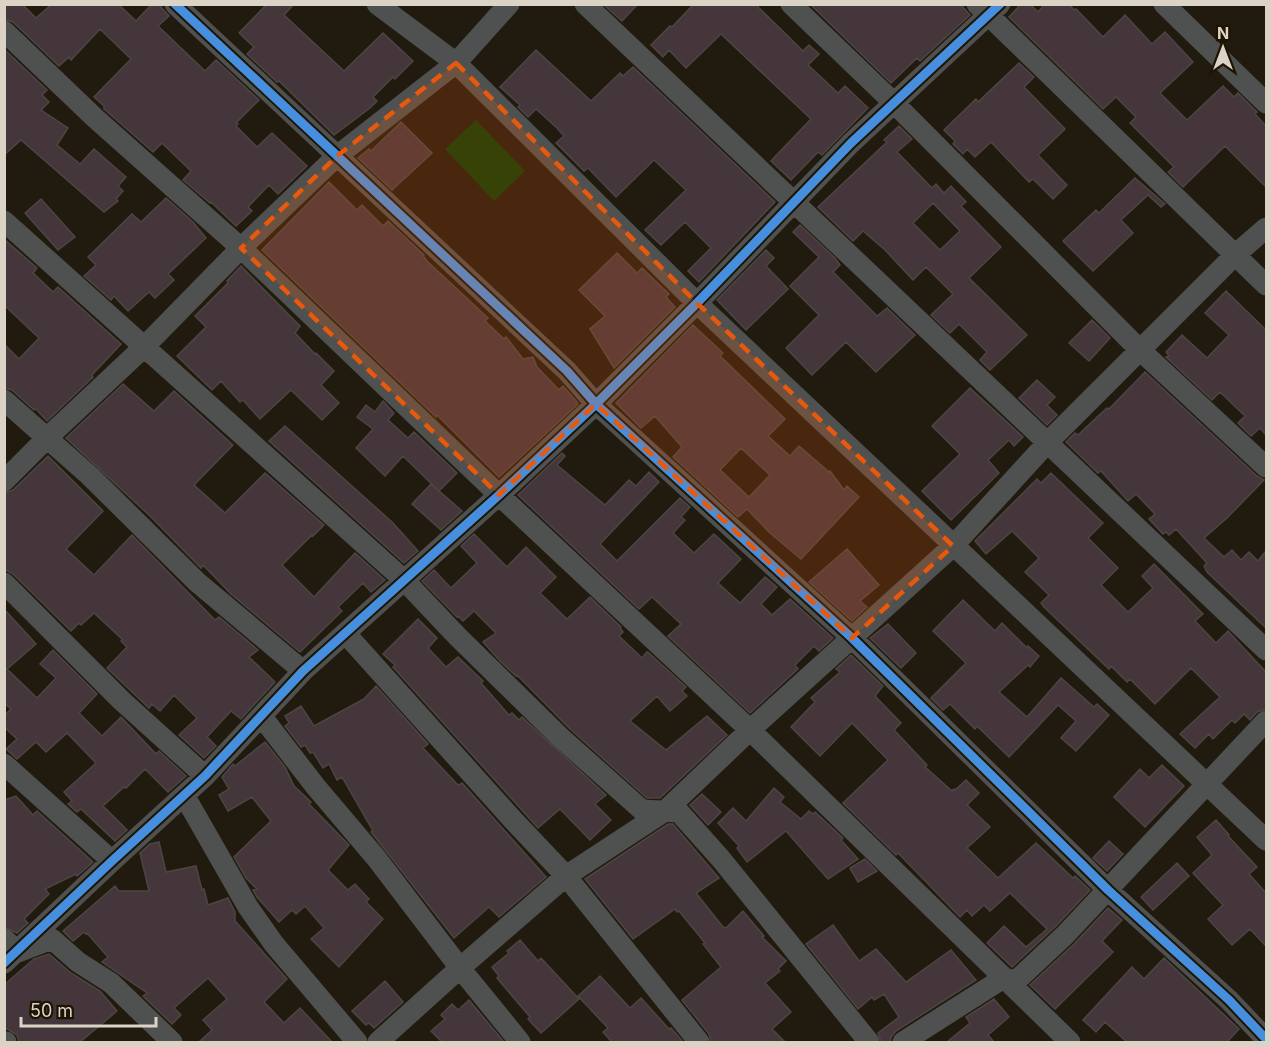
<svg xmlns="http://www.w3.org/2000/svg" width="1271" height="1047" font-family="Inter,sans-serif">
	<style>
		.green { fill: #0c3e06 }
		.building { fill: #45363c; stroke: #4c4643; stroke-width: 1.5; fill-rule: evenodd }
		.lines { fill: none; stroke-linecap: round; stroke-linejoin: round }
		.street { stroke: #4f5150; stroke-width: 21 }
		.cycleway-casing { stroke: #1e1401; stroke-width: 13 }
		.cycleway { stroke: #468fdf; stroke-width: 9 }
		.marked { fill: #e8590c; fill-opacity: 0.2; stroke: #e8590c; stroke-width: 4.5; stroke-dasharray: 12 8; stroke-linejoin: round }
	</style>
	<rect width="100%" height="100%" fill="#211b0f"/>
	<!-- green -->
	<path class="green" d="M476,120L525,171L494,201L445,149Z"/>
	<!-- building -->
	<path class="building" d="M4,4H22L36,18L52,4H118L136,21L152,4H158L169,16L158,26L205,71L216,60L259,100L236,123L238,124L236,126L257,147L272,133L307,166L278,194L269,185L248,207L252,211L236,226L211,202L210,203L183,180L191,171L162,143L153,152L104,109V106L94,97L131,59L100,29L71,60L69,57L59,66L13,22L4,19Z
		M267,4H294L284,15L344,71L383,33L413,61L395,79L393,77L373,97L377,101L370,108L334,135L279,81L277,82L247,54L254,47L239,33Z
		M694,4H755L803,51L809,45L819,54L808,65L838,93L845,86L868,108L822,155L818,152L791,180L771,161L811,119L721,34L686,68L669,50L663,57L651,45L670,26L672,27Z
		M810,4H960L970,15L920,61L917,58L891,83Z
		M1021,4H1030L1038,12L1045,4H1069L1074,10L1076,9L1103,37L1125,15L1152,44L1165,32L1193,62L1160,93L1187,120L1223,86L1234,97L1238,93L1257,112L1255,114L1266,126V187L1225,146L1183,187L1168,172L1174,167L1130,123L1136,117L1116,97L1103,109L1009,17Z
		M604,5H637L622,21Z
		M4,49L47,90L42,95L49,102L41,110L68,128L57,145L80,164L94,149L126,177L118,186L123,191L116,199L118,201L104,212L21,140L4,155Z
		M536,50L591,101L620,73L623,76L633,67L775,202L699,282L688,271L711,248L685,222L661,245L645,230L686,190L654,160L616,197L588,168L584,171L556,143L564,136L557,128L536,109L528,117L518,107L520,105L500,87Z
		M1019,63L1034,77L1024,87L1065,129L1038,155L1067,185L1053,199L1033,179L1029,182L991,142L975,157L967,149L963,154L953,144L955,141L944,130L976,99L978,102Z
		M401,122L432,153L392,190L358,158L369,149L371,151Z
		M899,126L912,139L897,152L932,188L936,184L944,193L951,186L966,202L961,206L1001,247L969,278L1027,335L990,370L980,360L987,352L959,324L950,333L931,315L953,294L926,267L913,280L885,250L863,231L853,241L818,207L887,142L884,140ZM933,203L960,231L940,250L913,223Z
		M1135,178L1165,204L1161,207L1148,195L1121,220L1133,233L1093,271L1063,241L1096,210L1099,213Z
		M329,182L357,210L362,205L383,226L388,221L424,255L423,256L428,262L488,318L485,321L504,339L506,337L523,359L533,357L537,367L559,390L563,386L577,402L578,404L499,477L437,415L436,417L262,250Z
		M166,198L193,222L206,238L168,274L174,280L155,298L149,292L128,311L114,296L111,300L84,276L96,265L88,257L132,214L141,222Z
		M41,199L75,237L58,250L25,213Z
		M800,225L835,258L840,265L833,272L877,316L887,308L915,335L876,372L846,342L812,375L786,348L819,315L790,286L819,257L793,232Z
		M4,239L37,268L33,273L53,292L58,287L121,344L92,375L93,377L47,421L35,408L34,410L12,390L4,388V344L19,359L39,338L4,305Z
		M766,250L774,258L766,266L788,289L746,330L717,300Z
		M617,253L637,273L642,268L669,294L666,297L675,307L614,368L590,329L605,316L579,290Z
		M241,266L300,326L295,333L315,354L316,353L334,371L321,385L339,403L322,420L291,390L260,419L243,400L240,402L221,381L212,390L177,356L206,327L195,316L228,283L227,281Z
		M1226,291L1266,330V435L1260,428L1251,436L1238,423L1245,416L1220,392L1212,400L1166,357L1169,356L1166,352L1182,335L1207,358L1229,335L1205,313Z
		M1092,320L1110,338L1089,361L1069,343Z
		M693,325L723,353L720,356L785,419L768,436L790,456L799,446L829,472L830,471L844,490L847,486L859,497L801,559L770,533L747,509L738,517L673,457L682,447L655,416L641,428L616,403ZM741,448L770,475L749,497L720,470Z
		M1145,372L1257,476L1264,480L1227,518L1204,538L1224,557L1232,550L1241,560L1249,552L1258,561L1266,551V628L1207,572L1204,566L1207,563L1176,529L1169,535L1166,532L1163,534L1149,519L1155,514L1136,494L1128,501L1101,471L1098,473L1066,442L1075,433L1078,435L1107,408L1109,409Z
		M1037,380L1055,397L1047,405L1057,415L1047,425L1019,398Z
		M123,384L154,411L174,391L233,445L194,485L225,513L265,473L324,525L313,536L312,535L282,565L314,597L355,553L385,580L371,592L363,583L338,607L342,611L300,652L231,594L203,565L201,568L149,515L66,438Z
		M970,388L1023,437L1014,446L1009,440L988,460L999,473L951,520L922,491L960,454L932,426Z
		M383,401L394,413L388,420L408,438L414,432L457,473L439,491L403,456L385,476L356,448L373,429L357,417L366,405L375,412Z
		M285,426L393,523L418,551L404,563L269,441Z
		M562,453L565,456L557,465L605,505L629,480L636,486L649,472L659,482L600,544L617,561L680,498L690,507L681,517L685,520L673,533L694,553L714,534L741,559L718,583L740,603L765,577L777,587L761,604L772,615L790,599L833,638L819,651L814,646L795,665L798,669L750,713L668,636L681,624L652,597L639,609L518,495Z
		M48,456L103,511L66,549L94,575L132,535L215,620L219,617L258,650L249,657L275,682L241,719L231,711L207,737L216,746L204,758L179,735L197,718L174,695L160,711L152,704L149,708L107,668L127,647L121,641L122,639L94,613L81,625L79,623L71,631L13,574L4,569V493L13,490Z
		M1051,473L1103,523L1088,538L1118,568L1101,585L1128,612L1153,588L1142,576L1154,564L1203,614L1195,621L1216,643L1228,631L1266,672V709L1257,712L1250,720L1244,714L1235,723L1232,720L1213,739L1209,734L1195,748L1180,734L1220,697L1191,668L1155,704L1130,679L1127,682L1111,666L1109,669L1044,607L1041,603L1049,595L1025,572L1039,558L1012,531L986,554L975,541L1037,479L1041,483Z
		M431,484L462,511L441,530L412,504Z
		M474,534L507,567L526,547L556,577L540,593L567,619L590,597L621,627L620,628L623,632L619,636L642,658L647,652L649,653L686,687L682,691L687,696L670,711L657,696L630,721L666,750L707,716L727,735L660,798H647L569,728L517,675L516,676L500,661L483,642L496,633L474,611L463,621L458,616L457,617L422,581L434,570L451,588L477,563L461,546Z
		M847,549L879,585L860,601L867,607L852,621L809,582Z
		M963,600L995,631L1002,623L1027,648L1028,646L1039,656L1030,667L1028,665L999,692L1027,717L1061,678L1094,707L1097,704L1109,715L1076,751L1061,738L1076,721L1058,705L1009,757L977,726L975,729L950,704L943,710L931,698L966,663L933,631Z
		M4,609L36,644L7,669L37,698L56,678L40,664L53,650L97,694L79,713L102,736L121,717L156,754L159,751L186,776L168,792L145,769L126,788L124,787L103,806L127,830L115,841L81,809L77,812L68,804L72,801L64,792L96,763L67,733L46,752L36,742L17,759L6,749L17,739L4,727V716L11,709L4,703Z
		M418,619L437,638L428,648L446,667L458,657L483,681L481,683L509,715L512,713L519,720L522,717L606,795L595,804L611,820L590,840L560,809L538,828L393,667L395,665L383,654Z
		M888,624L916,653L901,668L870,638Z
		M851,655L883,686L875,696L901,723L894,730L927,765L925,767L952,791L954,789L955,790L966,780L979,793L967,805L990,827L967,848L998,878L1036,843L1073,878L1075,876L1090,890L1056,926L1012,967L987,943L1004,926L1026,947L1047,929L1010,893L990,911L984,905L972,916L967,910L960,917L898,853L896,855L843,803L888,760L852,723L820,756L791,727L815,702L811,698L840,672L836,669Z
		M376,686L428,744L423,748L457,784L459,785L462,783L546,877L499,917L489,907L454,938L371,832L373,831L342,777L337,780L329,764L323,768L313,752L310,753L305,745L301,747L285,726L289,723L285,716L301,706L314,726L364,699Z
		M265,742L285,767L294,786L311,802L309,804L349,845L328,870L348,890L355,884L369,899L366,902L383,919L339,967L311,939L324,928L305,906L296,914L292,910L279,922L257,897L253,890L257,889L246,878L234,857L271,821L252,797L228,811L219,795L229,789L222,777L233,764L235,766Z
		M1162,765L1184,786L1145,827L1114,797L1140,769L1149,778Z
		M774,788L784,797L780,802L801,819L809,811L813,814L815,812L843,838L841,840L858,859L828,879L786,831L747,862L737,848L739,846L718,823L733,808L746,821Z
		M702,794L721,812L708,825L690,805Z
		M16,796L33,815L37,811L93,862L77,876L76,874L45,889L49,894L24,919L28,923L17,933L4,927V800Z
		M1216,820L1229,835L1228,836L1257,867L1249,874L1266,893V946L1250,929L1232,945L1208,919L1223,905L1193,873L1212,855L1197,837Z
		M668,824H673L719,878L696,893L723,927L726,928L743,911L764,936L762,937L786,961L778,969L780,971L765,983L791,1012L772,1029L785,1042H711L709,1034L682,1000L721,967L703,944L705,943L679,911L677,912L675,909L633,939L585,879Z
		M1109,841L1123,854L1107,871L1093,858Z
		M159,842L166,872L196,866L202,890L204,889L208,905L228,898L235,912V921L287,979L264,1002L284,1023L300,1008L332,1042H199L212,1030L203,1020L227,999L208,978L174,1008L181,1015L172,1024L143,996L147,993L102,962L108,957L87,933L86,934L84,932L73,941L63,931L115,886L119,891H149L140,853L150,844Z
		M865,859L877,871L858,882L850,868Z
		M1177,863L1189,876L1153,910L1141,897Z
		M1108,908L1122,920L1102,941L1113,952L1055,1009L1030,985L1074,944Z
		M833,925L859,961L876,949L906,982L951,950L976,980L896,1031L891,1037L890,1042H881L878,1033L899,1017L884,994L874,1000L872,997L858,1009L806,944Z
		M520,940L538,961L541,958L579,999L541,1033L528,1019L530,1017L497,978L499,976L492,967L509,953L507,951Z
		M49,954L71,973L100,991L117,1011L80,1042H19L17,1035L4,1027V985L34,959Z
		M1164,958L1239,1029L1227,1042H1127L1105,1022L1096,1032L1083,1020L1132,967L1144,979Z
		M600,976L630,1008L641,998L669,1029L671,1028L683,1042H612L603,1032L608,1028L578,996Z
		M385,981L403,1002L374,1028L369,1023L366,1025L352,1011Z
		M994,999L1009,1017L988,1035L994,1042H947L970,1023L966,1017Z
		M469,1000L504,1042H442L431,1031L445,1019L441,1015L452,1004L458,1010Z"/>
	<g class="lines">
		<!-- street -->
		<path class="street" d="M175,4L567,371L596,404L852,638L1108,890L1229,1000L1266,1039
			M377,4L456,63L697,303L1266,840
			M585,4L1266,650
			M791,4L894,103L1140,350L1266,467
			M977,4L1266,285
			M1164,4L1266,103
			M4,31L95,118L241,248L499,495L750,730L1070,1042
			M4,221L404,580L458,637L560,737L642,810L679,812L721,859L869,1042
			M4,400L90,476L197,582L303,671
			M4,481L48,437L145,346L241,248L337,156L456,63L509,4
			M4,583L122,701L205,776
			M346,634L513,820L566,876L699,1042
			M262,717L316,787L377,859L460,968L520,1042
			M4,764L112,861
			M184,795L248,907L274,944L357,1042
			M4,939L18,952L52,939L78,962L111,983L172,1042
			M4,963L112,861L205,776L303,671L499,495L596,404L697,303L851,143L1000,4
			M4,1042H6
			M378,1042L460,968L566,876L665,811L750,730L953,546L1048,442L1235,255L1266,228
			M903,1042L1002,979L1017,980L1065,935L1266,721"/>
		<!-- cycleway casing -->
		<g class="cycleway-casing">
			<path id="cycleway" d="M175,4L567,371L596,404L852,638L1108,890L1229,1000L1266,1039
				M4,963L112,861L205,776L303,671L499,495L596,404L697,303L851,143L1000,4"/>
		</g>
		<!-- cycleway -->
		<use href="#cycleway" class="cycleway"/>
	</g>
	<!-- marked area -->
	<path class="marked" d="M456,63L697,303L953,546L852,638L596,404L499,495L241,248L337,156Z"/>
	<!-- border -->
	<rect width="1271" height="1047" fill="none" stroke="#dad3c6" stroke-width="12"/>
	<!-- north arrow -->
	<g transform="translate(1223 48)" stroke="#1e1401" stroke-width="4.5" paint-order="stroke">
	<path d="M0-4.5L10 22L0 15L-10 22Z" fill="#dad3c6"/>
	<text y="-9" font-size="16" font-weight="bold" text-anchor="middle" fill="#dad3c6">N</text>
	</g>
	<!-- scale -->
	<path d="M21 1017v9h135v-9" fill="none" stroke="#dad3c6" stroke-width="3"/>
	<text x="30" y="1017" font-size="18" fill="#dad3c6" stroke="#1e1401" stroke-width="4.5" paint-order="stroke">50 m</text>
</svg>
